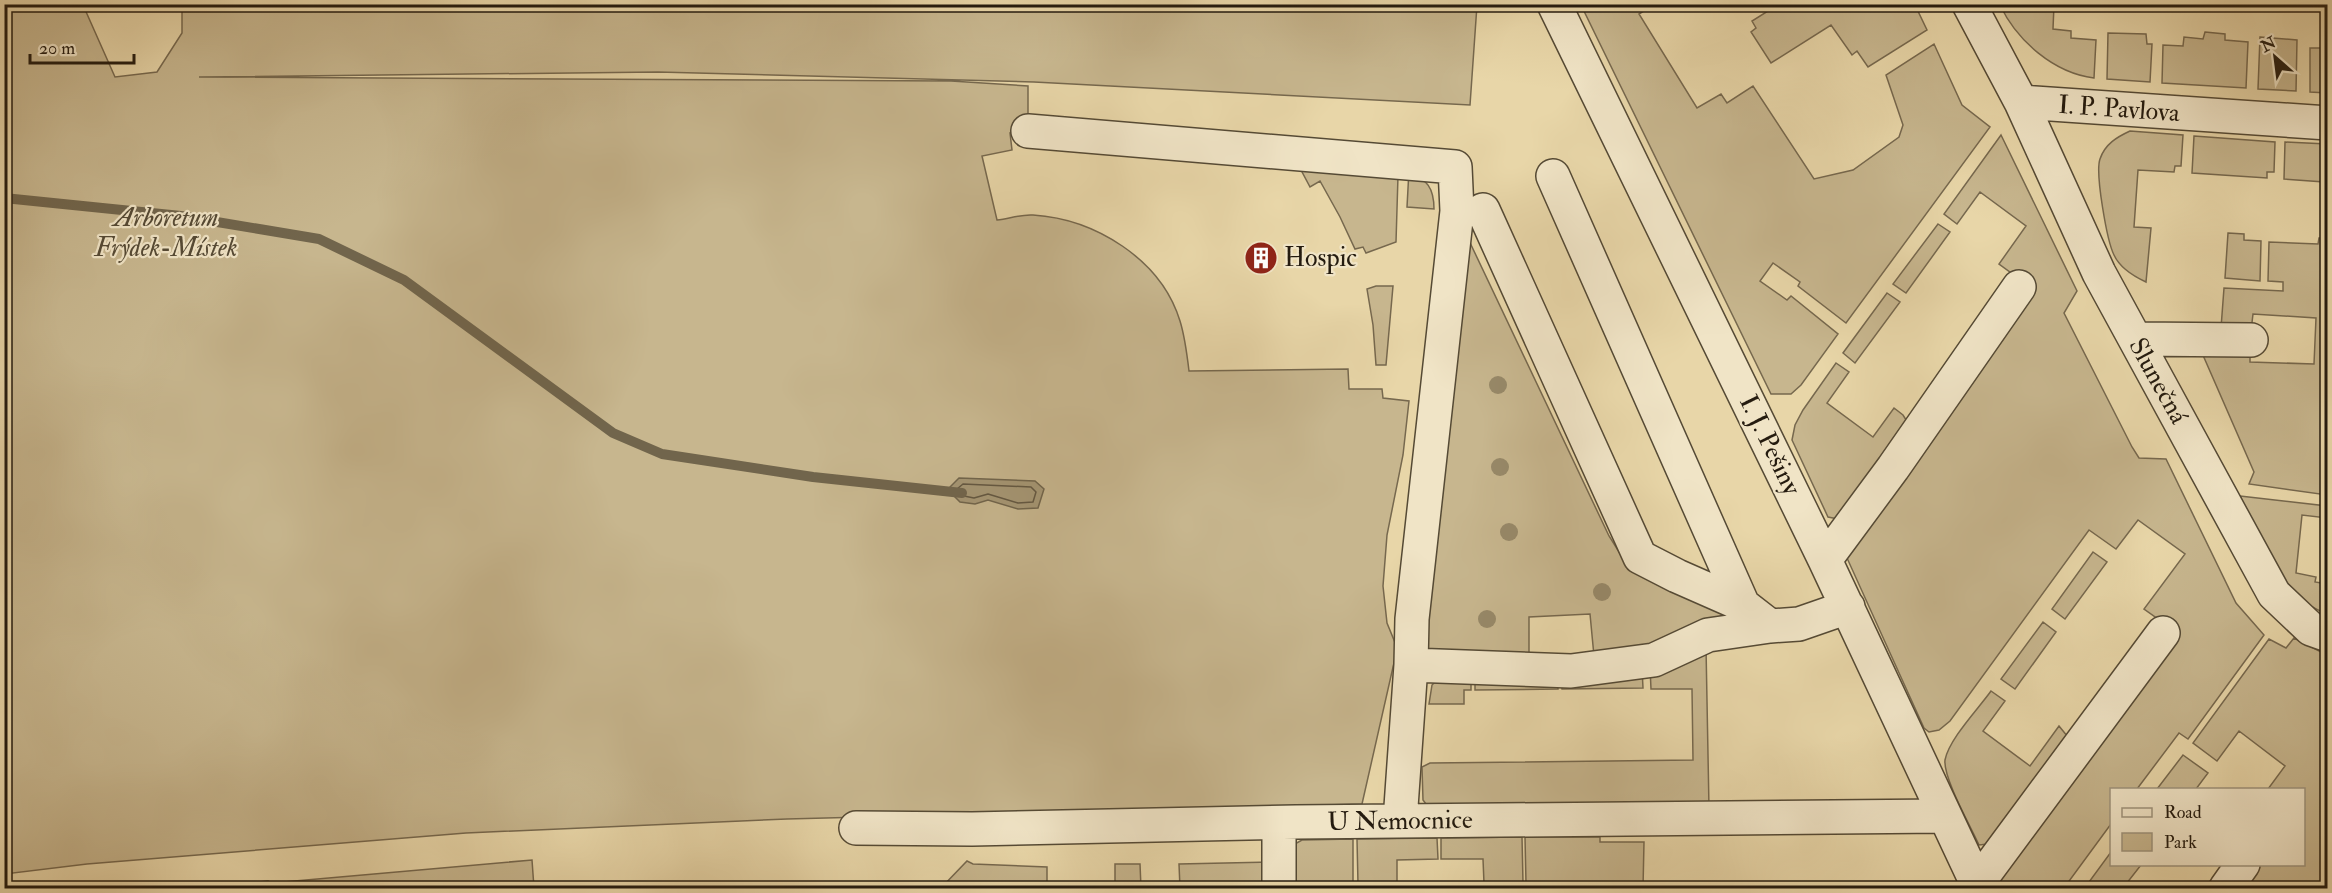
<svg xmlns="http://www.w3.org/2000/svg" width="2332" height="893" font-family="'IM FELL Double Pica',serif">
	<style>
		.green { fill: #c7b68e; stroke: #76684e; stroke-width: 1.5 }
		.water { fill: #a59674; stroke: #71654c; stroke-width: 1.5 }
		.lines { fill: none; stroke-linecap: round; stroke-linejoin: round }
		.shore { stroke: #645842; stroke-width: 1.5 }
		.stream { stroke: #71654c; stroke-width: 10 }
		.minor-casing { stroke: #554a35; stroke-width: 36 }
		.minor { stroke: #f0e4c6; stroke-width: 33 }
		.tree { fill: #978969 }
		.labels { text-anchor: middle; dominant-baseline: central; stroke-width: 4.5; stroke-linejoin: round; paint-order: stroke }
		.street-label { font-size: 26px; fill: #241b0f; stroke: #f0e4c6 }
		.park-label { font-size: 26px; font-style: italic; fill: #554a35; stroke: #f0e4c6 }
		.poi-label { font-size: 26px; fill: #241b0f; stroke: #f0e4c6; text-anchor: start }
	</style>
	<rect width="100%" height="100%" fill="#e8d6a8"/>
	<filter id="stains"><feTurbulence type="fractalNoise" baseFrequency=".00333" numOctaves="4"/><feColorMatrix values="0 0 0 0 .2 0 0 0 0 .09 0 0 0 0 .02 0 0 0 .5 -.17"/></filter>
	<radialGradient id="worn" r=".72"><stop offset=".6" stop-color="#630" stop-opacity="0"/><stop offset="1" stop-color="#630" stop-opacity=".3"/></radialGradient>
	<!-- green -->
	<path class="green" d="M1779,4L1915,5L1927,30L1868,67L1857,51L1852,55L1831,25L1771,63L1751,32L1756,28L1752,21Z
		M4,5H83L115,77L157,72L182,33V5H1477L1470,105L1034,82L658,72L199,77L951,81L1028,86V131L1010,133L1012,150L982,156L997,220C1009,219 1021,214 1033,215C1095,219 1161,259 1180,321C1185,337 1187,354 1189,371L1348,369L1349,389H1382L1383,398L1409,401L1403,455L1387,535L1383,586L1387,623L1396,645V654L1362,804L787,819L466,833L87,864L5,874Z
		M1581,5H1653L1639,14L1697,108L1721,94L1727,103L1753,86L1814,179L1853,170L1899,137L1903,125L1886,75L1934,44L1962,105L1990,127L1846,323L1798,286L1800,282L1773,263L1760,281L1787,300L1791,296L1838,334L1801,385L1791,394H1771Z
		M2000,5H2054L2053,29L2071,31V38L2096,40L2094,78C2054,73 2017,41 2000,5Z
		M2205,32L2225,34V40L2248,42L2246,88L2162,83L2163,45L2183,46L2184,37L2203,39Z
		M2108,33L2146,34L2147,44H2152L2150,82L2107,79Z
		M2260,37L2297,40L2296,91L2258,89Z
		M2310,48H2327V93L2310,92Z
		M2130,131L2183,135L2181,166H2175L2174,172L2138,170L2134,227L2151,228L2146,282C2133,276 2120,268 2114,255C2107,241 2095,173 2100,159C2105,144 2117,137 2130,131Z
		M2001,135L2077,291L2064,313L2132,447L2139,458L2166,459L2236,603L2264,635L2188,739L2179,733L2137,789L2112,790L2111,824L2064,888H2001L1997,879L2172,629L2144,609L2185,554L2138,520L2116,549L2089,530L1950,721L1939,730L1929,732L1924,728L1847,558L1849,546L2029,286L1999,264L2026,226L1980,192L1957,224L1944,214Z
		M2194,136L2275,142L2274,172H2267V178L2192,173Z
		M2285,142L2327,144L2328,313L2321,363L2327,364V495L2249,484L2254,472L2199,346L2250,348V362L2314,364L2316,318L2253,314L2251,331L2221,328L2224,288L2283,291V282L2268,281L2269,242L2318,244L2319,238H2323L2324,182L2284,179Z
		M1300,168L1398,176L1396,242L1366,253L1363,247L1355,249L1340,217L1320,181L1310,187Z
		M1409,170C1427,181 1434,187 1434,209L1407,207Z
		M1938,224L1950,232L1906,293L1893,284Z
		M1464,230L1609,536L1624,560L1704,605L1735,620L1652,645L1594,656L1590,614L1529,617V656L1422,657Z
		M2228,233L2244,234V240L2261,241L2260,281L2225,278Z
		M1376,286H1393L1386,365H1376L1373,325L1367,289Z
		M1887,293L1900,302L1855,363L1843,353Z
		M1836,363L1849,372L1827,403L1873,437L1894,408L1903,415L1908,423L1838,519L1828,517L1792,440L1795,425L1803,410Z
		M2240,496L2327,506V518L2302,515L2296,573L2316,577L2315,582L2327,584V614C2321,611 2312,608 2307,603C2274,576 2258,533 2240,496Z
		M2093,552L2107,562L2065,619L2052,609Z
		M2043,622L2056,632L2015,689L2001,679Z
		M2294,638L2327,655V888H2239L2257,865L2304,864V790L2268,789L2285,766L2239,731L2217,761L2193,743L2269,639L2286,648Z
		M1706,647L1709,808H1429L1423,800L1422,767L1430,763L1693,760L1692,689H1651L1650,667Z
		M1642,668L1643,688L1562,689L1561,681Z
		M1471,677V690H1464V704H1429L1432,685L1439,678Z
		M1475,677L1558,681V689L1475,690Z
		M1991,691L2005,701L1983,731L2030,766L2059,726L2068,737L1988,844L1979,845C1971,827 1943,778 1945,760C1949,739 1979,708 1991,691Z
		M2183,755L2208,773L2196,789H2157Z
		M1522,837L1523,883H1484L1483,859H1441V838Z
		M1525,837H1600V842H1644L1643,888H1566V884L1526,883Z
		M1437,838L1438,859L1397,860V883L1358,884L1357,839Z
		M1353,839V884H1315L1314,888H1285L1293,845L1302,840Z
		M2111,852L2112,864L2141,865L2123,888H2099L2089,882Z
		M532,860L534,888H242L240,884L268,881L272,883Z
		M967,861L973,864L1047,867V888H941Z
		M1274,862V888H1180L1179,864Z
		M1115,864H1140L1141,888H1115Z"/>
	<!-- water -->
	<path class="water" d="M959,478L1035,481L1044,489L1038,508L1018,509L988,500L975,504L960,502L950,492V487Z"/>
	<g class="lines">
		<!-- shore -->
		<path class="shore" d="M963,484L1031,487L1036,492L1033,502L1018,503L988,494L974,498L964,496L957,489Z"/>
		<!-- stream -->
		<path class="stream" d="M4,198L181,216L319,239L404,280L613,433L662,454L813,477L962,493"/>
		<!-- minor casing -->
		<g class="minor-casing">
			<path id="minor" d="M1554,4L1825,560L1979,888
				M1969,4L2021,102L2099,273L2274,594L2311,629L2328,635
				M2021,102L2328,123
				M1028,131L1455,167L1457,211L1412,619L1411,665
				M1553,176L1743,605L1770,626L1799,624L1848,607
				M1483,210L1640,557L1677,576L1743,605
				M2135,339L2251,340
				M1825,560L1893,468L2019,287
				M1400,821L1411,665L1571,671L1654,660L1708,635L1770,626
				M856,828L972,829L1296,822L1944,816
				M1977,884L2163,633
				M1279,888V823
				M2226,888L2243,864"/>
		</g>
		<!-- minor -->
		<use href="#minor" class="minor"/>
	</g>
	<!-- trees -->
	<g class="tree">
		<circle cx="1498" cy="385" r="9"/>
		<circle cx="1500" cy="467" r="9"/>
		<circle cx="1509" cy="532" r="9"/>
		<circle cx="1602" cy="592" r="9"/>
		<circle cx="1487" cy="619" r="9"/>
	</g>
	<!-- icons -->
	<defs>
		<g id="building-disc" transform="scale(1.725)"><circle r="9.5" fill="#8f2418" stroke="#f0e4c6"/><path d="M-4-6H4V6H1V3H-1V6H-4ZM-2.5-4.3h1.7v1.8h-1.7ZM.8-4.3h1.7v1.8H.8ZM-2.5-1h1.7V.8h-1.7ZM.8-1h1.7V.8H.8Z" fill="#fff"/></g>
	</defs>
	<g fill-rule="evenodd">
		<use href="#building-disc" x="1261" y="258"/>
	</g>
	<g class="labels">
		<!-- street labels -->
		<g class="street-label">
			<text transform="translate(2119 109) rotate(4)">I. P. Pavlova</text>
			<text transform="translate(2158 381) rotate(61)">Slunečná</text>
			<text transform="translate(1770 445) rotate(64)">I. J. Pešiny</text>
			<text transform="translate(1400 821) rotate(-1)">U Nemocnice</text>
		</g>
		<!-- park labels -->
		<g class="park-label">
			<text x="166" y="218">Arboretum<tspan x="166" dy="30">Frýdek-Místek</tspan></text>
		</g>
		<!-- poi labels -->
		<g class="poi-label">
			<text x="1284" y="258">Hospic</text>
		</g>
	</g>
	<!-- margin -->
	<rect width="2332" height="893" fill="none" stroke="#e8d6a8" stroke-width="24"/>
	<rect x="6" y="6" width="2320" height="881" fill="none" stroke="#241b0f" stroke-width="3"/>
	<rect x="12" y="12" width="2308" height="869" fill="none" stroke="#241b0f" stroke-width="1.5"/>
	<!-- legend -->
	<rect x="2110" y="788" width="195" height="78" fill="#f0e4c6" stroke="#9e947d" stroke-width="1.5"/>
	<rect x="2122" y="808" width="30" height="9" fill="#f0e4c6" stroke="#9e947d" stroke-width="1.5"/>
	<text x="2164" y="818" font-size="18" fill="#241b0f">Road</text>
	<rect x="2122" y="833" width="30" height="18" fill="#c7b68e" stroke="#9e947d" stroke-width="1.5"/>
	<text x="2164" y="848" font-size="18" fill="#241b0f">Park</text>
	<!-- north arrow -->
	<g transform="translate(2275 57) rotate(332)" stroke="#f0e4c6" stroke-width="4.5" paint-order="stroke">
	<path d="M0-4.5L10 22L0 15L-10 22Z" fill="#241b0f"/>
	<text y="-9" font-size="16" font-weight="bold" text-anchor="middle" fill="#241b0f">N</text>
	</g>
	<!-- scale -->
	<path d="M30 54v9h104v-9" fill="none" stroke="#241b0f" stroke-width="3"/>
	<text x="39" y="54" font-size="18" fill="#241b0f" stroke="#f0e4c6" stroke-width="4.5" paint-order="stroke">20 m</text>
	<rect width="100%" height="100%" filter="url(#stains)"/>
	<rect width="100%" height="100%" fill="url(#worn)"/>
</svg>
